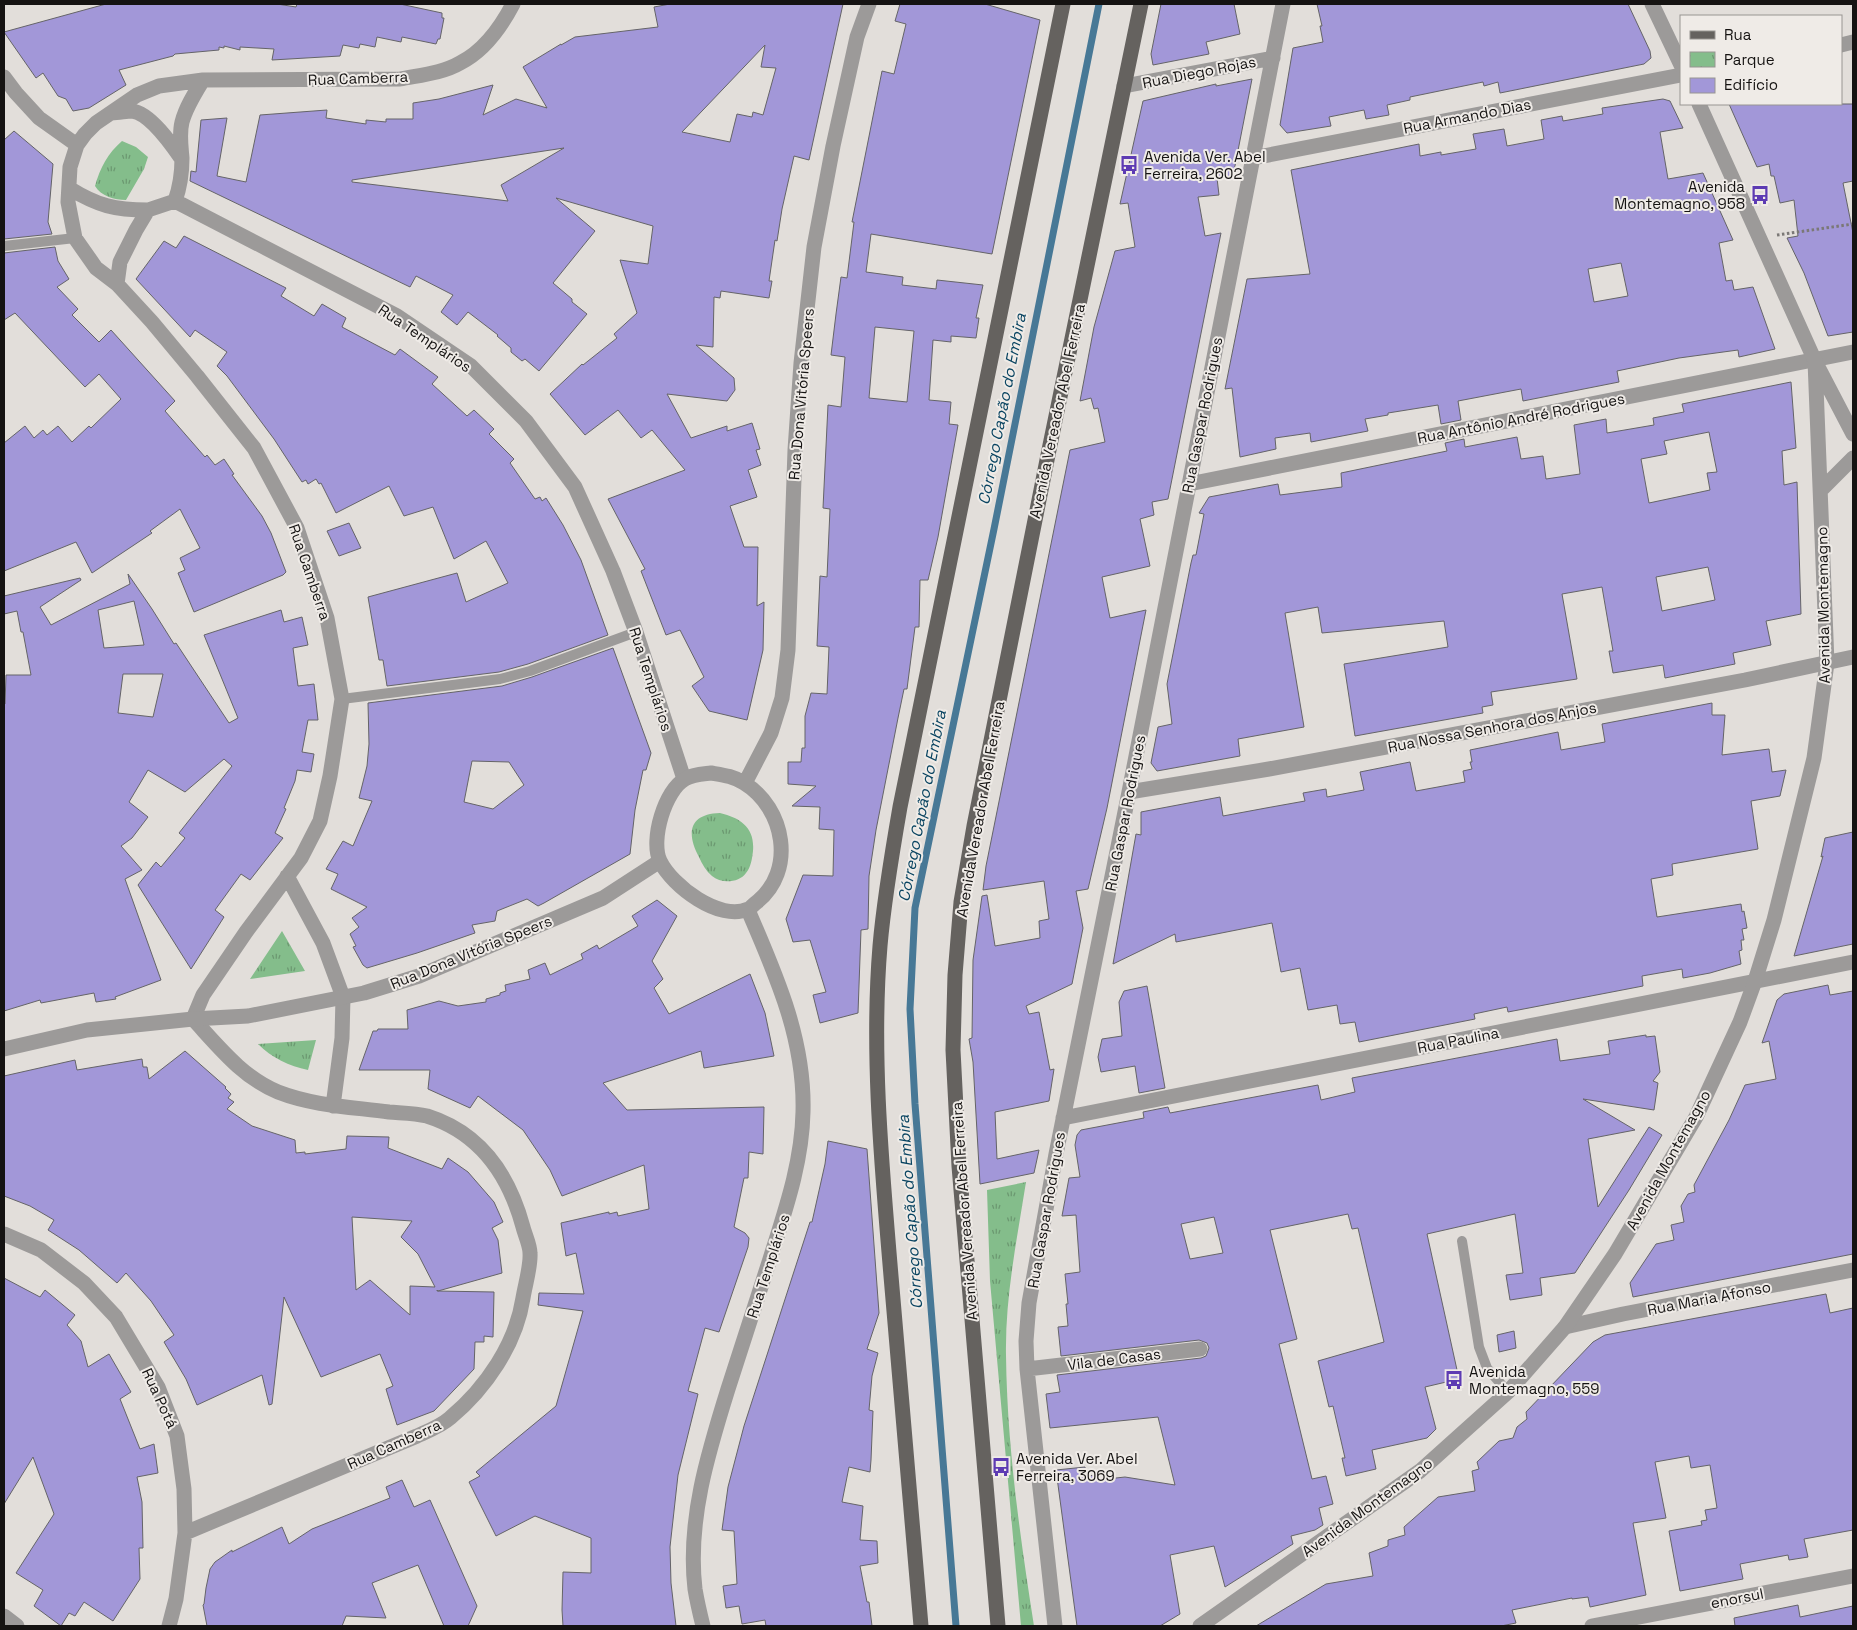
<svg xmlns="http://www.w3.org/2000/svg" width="1857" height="1630" font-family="'Space Grotesk',sans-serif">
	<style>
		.park { fill: url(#park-tufts) }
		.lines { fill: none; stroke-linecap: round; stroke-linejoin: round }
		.stream { stroke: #477896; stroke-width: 7 }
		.building { fill: #a297d8; stroke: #656468; fill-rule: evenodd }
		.path { stroke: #7b7876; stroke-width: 3; stroke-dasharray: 2.5 2.5; stroke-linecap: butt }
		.service { stroke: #9c9a99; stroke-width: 10 }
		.minor { stroke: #9c9a99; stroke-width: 15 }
		.tertiary { stroke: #9c9a99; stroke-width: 15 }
		.primary { stroke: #65625f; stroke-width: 15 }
		.labels { text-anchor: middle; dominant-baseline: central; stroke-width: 4; stroke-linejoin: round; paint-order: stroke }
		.street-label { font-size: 15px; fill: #151312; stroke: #efebe7 }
		.poi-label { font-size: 15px; fill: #151312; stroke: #efebe7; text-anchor: start }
		.water-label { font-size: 16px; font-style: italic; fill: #094461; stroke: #efebe7 }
	</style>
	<defs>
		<pattern id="park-tufts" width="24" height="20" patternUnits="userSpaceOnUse" patternTransform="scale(1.25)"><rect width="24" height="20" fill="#84bd8b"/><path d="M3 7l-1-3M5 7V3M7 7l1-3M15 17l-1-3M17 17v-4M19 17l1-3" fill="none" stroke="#6b9870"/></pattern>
	</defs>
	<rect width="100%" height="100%" fill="#e2deda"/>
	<!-- park -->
	<path class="park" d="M122,141L136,147L148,157L144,169L126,200C114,200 101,196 95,186C100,168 108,153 122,141Z
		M720,813C741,818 755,828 753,851C752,859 751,867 746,873C739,883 721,884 712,876C706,871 702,864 699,857C686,833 689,814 720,813Z
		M282,931L305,971L250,979Z
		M316,1040L308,1070C289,1066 272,1058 258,1044Z
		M1026,1182C1017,1239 1005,1297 1006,1355C1007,1446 1020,1536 1034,1626H1021L990,1281L987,1190Z"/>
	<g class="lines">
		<!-- stream -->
		<path class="stream" d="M956,1626L915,1104L910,1009L915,908L994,529L1099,4"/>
	</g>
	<!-- building -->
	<path class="building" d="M106,4H277L296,7L297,4H400L442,13V18H444L440,39H438L436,44L402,37L401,42L377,37L375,47L360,44L359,48L343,45L340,56L272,60L274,49L240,47V50L224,46V48L219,47V50L175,54L173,56L119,70L126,85L89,108L73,111L66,99L58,96L43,73L36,78L4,32Z
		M670,4H843L809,160L794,156L782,209L777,241L775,240L769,281H772L769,298L721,291L720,298L714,297L713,347L696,345L734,378L735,390L727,401L667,394L691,438L727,426V431L752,423L760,449L756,450L761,465L748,470L757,497L730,506L744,547H758L757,606L764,602L763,650L747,720L709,711L692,686L704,677L680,630L666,635L641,571L645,569L608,499L685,470L652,430L641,438L618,410L585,435L550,394L582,364L583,365L617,338L614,334L637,313L620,260L648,264L653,226L556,198L595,231L553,283L572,299V302L587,314L539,371L525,359L522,361L511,352V348L497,336L498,335L468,312L457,325L441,312L453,295L416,276L410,287L190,181L191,171L196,172L201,120L227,118L217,176L246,182L260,115L327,110L326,118L366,124V120L386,122V119H413V103L439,99L493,85L483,115L516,99L547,108L523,67L561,44V45L575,37L658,27L654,7ZM765,45L761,67L776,68L763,115L753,112L752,117L737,114L730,142L682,132ZM564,148L501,185L508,201L352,182V180Z
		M900,4H985L1040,20L992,254L871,234L866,272L903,277L902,285L936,289L937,280L983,285L976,318H979L976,338L951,336V342L933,340L929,400L951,402L949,424L958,425L938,537L928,580H920L919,627H915L907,689H904L898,718L876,830L869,876L868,929L861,930L858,1013L820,1023L813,995L826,992L810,940L793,942L786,919L803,875L833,876L834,830L819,829L820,807L792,806L816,786L788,784V762H801L802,748H805V716L811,693L827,694L829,647L817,646L820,576L827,577L830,509L823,508L828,405L841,407L845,357L831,355L836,314L841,277L847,278L854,222H852L882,71L894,74L906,24L895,21ZM875,327L914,331L907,402L869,398Z
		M1161,4H1234L1240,34L1206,42L1209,54L1153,65L1151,54Z
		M1317,4H1628L1650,51L1651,58L1644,64L1500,93L1498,82L1484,86L1483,82L1410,97V100L1387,105L1389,115L1366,119L1364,110L1329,117L1331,126L1287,133L1280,125L1293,48L1323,42L1320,26H1322Z
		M1252,79L1233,176L1217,178L1219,195L1198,197L1205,236L1221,233L1168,499L1152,502L1154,515L1140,519L1150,566L1102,577L1110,618L1146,610L1107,808L1088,889L1076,891L1083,928L1072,984L1026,1006L1029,1014L1039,1012L1050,1070L1054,1069L1049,1101L995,1112L997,1159L1039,1150L1034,1173L980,1184L973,1062L969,1039L972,1038L973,960L982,896L987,895L995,946L1040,938L1039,921L1049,919L1044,881L983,890L986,866L1070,450L1105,442L1098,408L1094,409L1091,398L1080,401L1094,327L1115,251L1135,247L1128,203L1120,204L1143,101L1216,84V86Z
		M1663,99L1670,101L1683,128L1660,132L1668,179L1703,173L1733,240L1719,243L1726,281L1732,280L1734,290L1753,287L1775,349L1739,357L1738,350L1679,358L1617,371L1619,382L1523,401L1521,389L1458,401L1461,420L1441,424L1438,405L1388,413V415L1365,419L1368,431L1311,442L1310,433L1275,438L1276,449L1240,457L1232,388L1225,389L1247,279L1310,274L1291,170L1419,144L1420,156L1441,152V155L1476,149L1473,134L1504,129L1507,146L1544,139L1541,120L1562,116L1563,121L1603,114L1602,108ZM1621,263L1628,296L1594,302L1588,269Z
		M1729,104H1853V181L1843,183L1853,233V332L1828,336L1804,273L1787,238L1798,236L1794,200L1780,203L1774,176H1771L1769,164L1757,167Z
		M14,131L53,164L48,222L52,234L4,239V140Z
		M184,236L286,288L281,296L314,316L322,304L346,318L342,327L395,355L400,349L438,377L432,384L467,416L474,410L494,429L489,434L514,459L510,463L535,499L540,497L542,501L546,498L563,525L581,560L608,635L528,664L499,672L387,686L383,660H379L368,597L457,573L466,602L508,583L486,541L454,559L433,507L404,516L389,486L336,513L321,483L319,484L316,479L308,484L306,480L302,482L274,439L227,376L217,366L227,352L195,330L190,337L136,279L164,241L176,248Z
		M55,247L58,261L69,279L57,287L78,309L72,315L99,342L111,330L175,401L165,411L205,457L207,455L215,465L224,459L234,474L232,475L262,516L271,533L286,572L283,575L194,612L178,573L185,570L180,558L200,548L180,509L150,531L152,533L92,573L76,542L4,571V443L25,426L34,438L43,430L47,435L58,426L72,442L89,426L91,428L121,399L99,374L85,387L15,313L4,320V253Z
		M1791,382L1796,448L1782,451L1784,485L1797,482L1801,614L1766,621L1771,645L1733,653L1735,664L1665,678L1663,665L1613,673L1609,651H1613L1602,587L1562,594L1577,679L1491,692L1493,705L1482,707L1483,713L1355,736L1344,664L1448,647L1444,621L1322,633L1318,607L1285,613L1304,727L1238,739L1240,756L1157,771L1151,763L1158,727L1172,724L1167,684L1191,563L1193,555H1196L1204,514L1199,513L1209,497L1278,484L1280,495L1342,487L1341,473L1447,451L1445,443L1464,439L1465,447L1517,437L1521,459L1543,456L1546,479L1580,474L1574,425L1606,419L1607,433L1654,425L1653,418L1684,412L1682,404ZM1709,432L1717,472L1707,473L1710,490L1649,503L1641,459L1667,454L1664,441ZM1708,567L1715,600L1662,611L1656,577Z
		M349,523L361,548L339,556L327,531Z
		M128,574L152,609L174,644L176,643L229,723L238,718L204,635L281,610L284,622L302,617L308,645L293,648L298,686L314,684L318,720H308L302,752L314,754L311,772L297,770L295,781L284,808L286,809L275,833L283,838L250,880L241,874L215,910L224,917L191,969L138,885L156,862L161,867L185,838L179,833L232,766L224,759L185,792L148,770L129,802L148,817L132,838L121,846L142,870L125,879L161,980L115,997L116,999L96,1002L94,993L41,1003L40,1000L4,1011V704H5L6,675H31L23,632H21L17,611L4,614V596L80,578L81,580L40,607L51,625L130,584ZM134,601L144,645L104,648L98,610ZM123,674H163L153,717L118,713Z
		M613,648L651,753L646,770H643L635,810L630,854L544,903L538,906L527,899L497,911L495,921L472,925L475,933L417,953L367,968L363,965L353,947L356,946L350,934L359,927L352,918L367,907L331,889L338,874L326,869L343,841L353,846L372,801L359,798L367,766L369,744L368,703L502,686L532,677ZM472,761L509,762L524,785L493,809L464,802Z
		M1712,703V715H1725L1722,755L1769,749L1772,772L1786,770L1780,796L1751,801L1758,849L1672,864L1673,875L1651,879L1657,917L1741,904L1742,912L1744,911L1747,928L1742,929L1744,940H1741L1742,950L1739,951L1741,964L1710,973L1683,978L1682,969L1642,976L1643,986L1508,1012L1507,1007L1474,1014L1475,1019L1359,1042L1355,1022L1340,1024L1337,1005L1308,1010L1300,968L1281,972L1272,923L1176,942L1175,934L1113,964L1136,834L1141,835V812L1220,797L1223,816L1266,808L1305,801L1303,793L1326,789L1327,797L1364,790L1360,772L1410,762L1416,791L1465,782L1463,771L1472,769L1470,762H1472L1470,750L1558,732L1561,750L1605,742L1602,724Z
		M1853,832V944L1794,956L1823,856L1821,857L1825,838Z
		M657,900L677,916L652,961L663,979L654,988L669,1014L750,974L765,1013L774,1056L704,1068L701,1051L603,1083L627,1110L764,1107L763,1154L749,1152L748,1178H744L734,1227L745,1233L749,1238L748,1247L719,1332L705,1328L688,1391L698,1394L678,1475L670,1547L671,1583L676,1626H563L562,1610L563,1572L591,1573V1538L535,1516L496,1536L469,1482L480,1476L476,1472L556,1406L583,1311L538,1305L539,1293L584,1294L576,1253L566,1256L561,1223L609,1212V1214L617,1212L618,1216L649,1209L644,1165L562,1196L550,1170L523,1130L478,1096L470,1108L428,1089L430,1070H359L373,1031H377L378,1029H408L407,1010L439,1001L458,1006L486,1002V999L500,995V993L506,991L505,985L530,979L528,970L545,963L550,975L583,959L581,954L597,945L599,949L638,926L632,916Z
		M1828,985L1830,995L1853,991V1254L1633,1297L1630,1283L1656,1244L1674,1240L1671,1225L1684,1222L1681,1206L1688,1194L1695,1192L1694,1185L1729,1120L1745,1085L1776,1079L1769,1041L1762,1043L1777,1000L1784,994Z
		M1147,986L1165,1088L1139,1093L1135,1066L1101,1072L1098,1057L1102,1039L1122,1036L1119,1002L1124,991Z
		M1646,1035V1037L1655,1036L1660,1072L1653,1081L1658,1083L1654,1110L1583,1099L1635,1130L1588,1139L1598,1207L1649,1127L1662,1135L1629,1190L1575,1273L1540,1278L1542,1295L1510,1300L1506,1275L1523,1273L1515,1214L1427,1234L1459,1379L1425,1387L1436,1429L1427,1438L1372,1450L1376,1469L1346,1476L1342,1458H1345L1333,1406L1329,1407L1318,1361L1384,1342L1358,1228L1352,1229L1348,1214L1270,1230L1297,1339L1279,1344L1312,1479L1326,1476L1333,1504L1319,1508L1323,1525L1315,1530L1291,1536L1293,1544L1225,1587L1214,1546L1170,1555L1180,1614L1160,1626H1077L1056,1470L1085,1467L1086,1476L1097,1475L1098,1480L1125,1477L1175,1485L1158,1417L1050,1428L1046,1394L1060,1392L1057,1375L1201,1358L1206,1356L1209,1348L1207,1343L1199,1340L1061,1356L1058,1327L1068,1326L1066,1304H1068L1065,1274L1080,1272L1076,1215L1062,1216L1069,1178L1080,1177L1075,1145L1077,1135L1081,1130L1144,1118L1143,1112L1168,1107L1170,1113L1318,1085L1321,1100L1355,1092L1352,1078L1557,1039L1560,1061L1610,1054L1608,1041ZM1214,1217L1223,1253L1190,1259L1181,1224Z
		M185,1051L226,1087L225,1088L231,1094L228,1098L234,1102L227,1109L252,1126L295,1140L296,1153L305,1152V1154L346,1149L347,1136L389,1137L388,1148L442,1169L448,1158L468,1172L494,1202L503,1222L492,1228L498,1240L502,1273L438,1291L437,1290V1291L494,1292L493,1337L484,1336V1342H475L474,1369L434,1411L397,1425L386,1389L393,1386L380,1354L321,1377L284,1297L272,1404L269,1405L262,1375L197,1405L186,1379L164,1342L174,1335L151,1301L126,1273L117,1283L79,1250L48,1230L54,1220L30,1206L4,1196V1076L75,1060L77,1070L142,1059L143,1067H147L149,1079ZM352,1217L412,1221L401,1237L418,1254L435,1287L410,1286V1315L370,1280L356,1290Z
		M828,1141L867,1149L879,1313L867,1349L878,1353L872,1376L869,1410L873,1411L871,1460L870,1472L849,1467L842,1502L863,1506L860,1540L877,1541L878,1563L860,1566L867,1602H869L872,1626H766L765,1620L742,1624L739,1606L726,1608L723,1586L737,1584L734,1531L722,1530L728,1487L744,1426L810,1222H812L825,1164Z
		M4,1278L40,1297L45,1290L75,1315L67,1325L81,1341L88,1367L109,1354L131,1392L120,1399L140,1449L154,1444L158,1473L137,1477L142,1502L143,1548H139L140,1579L113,1621L84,1602L75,1616L69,1613L61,1626L34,1606L43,1590L16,1573L54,1514L33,1457L4,1504Z
		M1826,1294L1830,1313L1853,1308V1530L1804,1539L1808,1557L1789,1560L1788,1555L1740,1564L1743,1579L1680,1591L1669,1531L1702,1525L1701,1521L1707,1520L1705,1510L1717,1508L1710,1465L1691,1468L1689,1456L1655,1462L1666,1518L1633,1523L1646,1595L1590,1607L1588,1597L1572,1599V1598L1512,1610L1516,1623L1501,1626H1256L1326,1584L1373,1576L1369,1553L1388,1546V1540L1405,1535L1404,1527L1438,1497L1475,1491L1472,1471L1479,1469L1477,1462L1499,1441L1513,1438L1517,1427L1527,1419L1526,1412L1593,1342L1605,1335Z
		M1514,1331L1516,1348L1499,1352L1497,1335Z
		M402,1480L414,1507L430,1500L477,1606L468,1626H444L418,1565L372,1583L386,1618L346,1616L342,1626H207L203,1605L204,1604L206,1588L210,1569L215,1562L232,1550V1552L282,1527L289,1544L312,1529L390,1498L386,1487Z
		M1798,1605L1800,1617L1853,1606V1626H1735L1734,1618Z"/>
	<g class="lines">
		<!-- path -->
		<path class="path" d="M1777,235L1853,224"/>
		<!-- service -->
		<path class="service" d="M4,246L75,238
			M342,699L500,679L530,671L636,632
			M1462,1241L1479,1347L1487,1368L1508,1392"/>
		<!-- minor -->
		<path class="minor" d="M1841,45L1853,42
			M4,77L16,93L39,118L77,145
			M1124,86L1273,58
			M112,113C119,113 126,111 132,111C150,113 172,145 181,158
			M1253,158L1681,75
			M69,188C98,206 115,210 148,210
			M175,201L397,316L471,366L526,421L575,487L613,571L636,632L684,779
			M117,284L120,262L136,230L148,210L175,201C180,187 182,173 182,158C181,146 179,134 182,122C186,107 195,93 203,80
			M1189,484L1853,352
			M1129,792L1269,769L1745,680L1853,657
			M287,876L323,943L343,997L342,1038L333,1106
			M1063,1118L1853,962
			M4,1234L41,1250L84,1283L116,1317L158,1387L177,1436L184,1489L185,1533L176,1599L169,1626
			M1565,1327L1623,1314L1853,1270
			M1027,1369L1200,1349
			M185,1533L417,1436C428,1431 441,1426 450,1418C486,1388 516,1344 523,1298C525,1285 531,1266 530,1253C530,1245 525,1235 523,1227C509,1175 481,1133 427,1116C415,1113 401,1113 389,1112C352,1107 314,1106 278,1092C243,1078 218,1046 193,1019L203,995L246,932L301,858L320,821L330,776L342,699L327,618L297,528L254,448L197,376L152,322L117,284L96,268L75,238L68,202L70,167L77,145L85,134L96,123L137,95L159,86L203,80L400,79C420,75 443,73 460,63C484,51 501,27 513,4
			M4,1616L17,1626
			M1055,1626L1027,1369L1026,1341L1029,1303L1056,1154L1129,792L1283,4"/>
		<!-- tertiary -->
		<path class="tertiary" d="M1652,4L1681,65
			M1818,367L1853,434
			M1821,490L1853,458
			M711,773C723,775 733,776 744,783C785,808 796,871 757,902C754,904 751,908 748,909C720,922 672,886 660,861C650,840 665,790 685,779C693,774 702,774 711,773Z
			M745,783L771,733L782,698L788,650L795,450L801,363L814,247L833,146L857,37L869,4
			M4,1049L87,1030L193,1019L248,1016L364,993L419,976L603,898L660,861
			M703,1626C700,1614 697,1601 695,1589C687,1521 708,1453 728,1389C742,1345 756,1302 770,1259C785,1211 802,1163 803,1112C805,1039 776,975 748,910
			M1200,1626L1420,1471L1508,1392L1565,1327L1615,1254L1696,1117L1740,1022L1755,981L1774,920L1814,758L1827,663L1815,361L1699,104
			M1592,1626L1853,1576"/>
		<!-- primary -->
		<path class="primary" d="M921,1626C911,1510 901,1393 891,1276C882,1168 871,1054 880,946C884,899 892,853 900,807L1063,4
			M998,1626L959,1166L953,1050L955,975L961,902L974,826L1049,450L1141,4"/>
	</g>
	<!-- icons -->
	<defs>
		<g id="bus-bare" transform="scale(1.5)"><path d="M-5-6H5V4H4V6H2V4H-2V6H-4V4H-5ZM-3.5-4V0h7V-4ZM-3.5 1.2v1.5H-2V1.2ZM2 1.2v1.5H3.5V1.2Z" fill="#5d3bb3" stroke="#efebe7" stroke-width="2.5" paint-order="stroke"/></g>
	</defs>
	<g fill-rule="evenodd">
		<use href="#bus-bare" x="1129" y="165"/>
		<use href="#bus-bare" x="1760" y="195"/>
		<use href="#bus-bare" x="1454" y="1380"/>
		<use href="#bus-bare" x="1001" y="1467"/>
	</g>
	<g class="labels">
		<!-- street labels -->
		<g class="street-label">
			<text transform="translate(1199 72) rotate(-11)">Rua Diego Rojas</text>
			<text transform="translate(358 78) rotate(-2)">Rua Camberra</text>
			<text transform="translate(1467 116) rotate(-11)">Rua Armando Dias</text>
			<text transform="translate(425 338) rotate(34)">Rua Templários</text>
			<text transform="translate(801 394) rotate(-85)">Rua Dona Vitória Speers</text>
			<text transform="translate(1057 411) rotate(-78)">Avenida Vereador Abel Ferreira</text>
			<text transform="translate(1202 415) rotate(-79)">Rua Gaspar Rodrigues</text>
			<text transform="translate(1521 418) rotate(-11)">Rua Antônio André Rodrigues</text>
			<text transform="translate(310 572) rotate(71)">Rua Camberra</text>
			<text transform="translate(1823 605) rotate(-91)">Avenida Montemagno</text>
			<text transform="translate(651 679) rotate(72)">Rua Templários</text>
			<text transform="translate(1492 727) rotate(-11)">Rua Nossa Senhora dos Anjos</text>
			<text transform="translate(980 809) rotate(-80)">Avenida Vereador Abel Ferreira</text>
			<text transform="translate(1125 813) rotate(-79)">Rua Gaspar Rodrigues</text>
			<text transform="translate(471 952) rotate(-22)">Rua Dona Vitória Speers</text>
			<text transform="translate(1458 1040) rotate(-11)">Rua Paulina</text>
			<text transform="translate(1668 1160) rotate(-61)">Avenida Montemagno</text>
			<text transform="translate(1046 1210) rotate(-80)">Rua Gaspar Rodrigues</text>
			<text transform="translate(964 1211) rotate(-94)">Avenida Vereador Abel Ferreira</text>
			<text transform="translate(768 1266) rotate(-72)">Rua Templários</text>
			<text transform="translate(1709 1298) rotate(-11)">Rua Maria Afonso</text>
			<text transform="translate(1114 1359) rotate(-7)">Vila de Casas</text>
			<text transform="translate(160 1398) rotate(65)">Rua Potá</text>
			<text transform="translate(394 1444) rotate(-24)">Rua Camberra</text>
			<text transform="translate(1367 1507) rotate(-36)">Avenida Montemagno</text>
			<text transform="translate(1737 1598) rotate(-11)">enorsul</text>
		</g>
		<!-- poi labels -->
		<g class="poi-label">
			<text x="1144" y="156">Avenida Ver. Abel<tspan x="1144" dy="17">Ferreira, 2602</tspan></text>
			<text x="1745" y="186" text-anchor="end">Avenida<tspan x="1745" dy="17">Montemagno, 958</tspan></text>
			<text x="1469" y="1371">Avenida<tspan x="1469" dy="17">Montemagno, 559</tspan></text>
			<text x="1016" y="1458">Avenida Ver. Abel<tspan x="1016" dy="17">Ferreira, 3069</tspan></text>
		</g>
		<!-- water labels -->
		<g class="water-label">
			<text transform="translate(1002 409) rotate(-79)">Córrego Capão do Embira</text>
			<text transform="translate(922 806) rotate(-79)">Córrego Capão do Embira</text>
			<text transform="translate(910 1212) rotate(-94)">Córrego Capão do Embira</text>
		</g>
	</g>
	<!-- border -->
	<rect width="1857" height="1630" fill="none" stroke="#151312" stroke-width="10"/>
	<!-- legend -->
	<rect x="1680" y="15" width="162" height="90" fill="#efebe7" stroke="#989592"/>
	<rect x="1690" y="31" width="25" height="8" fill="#65625f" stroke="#989592"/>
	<text x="1724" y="40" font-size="15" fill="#151312">Rua</text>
	<rect x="1690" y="52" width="25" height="15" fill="url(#park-tufts)" stroke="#989592"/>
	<text x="1724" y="65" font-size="15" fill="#151312">Parque</text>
	<rect x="1690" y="78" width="25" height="15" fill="#a297d8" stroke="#989592"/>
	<text x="1724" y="90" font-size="15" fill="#151312">Edifício</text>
</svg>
